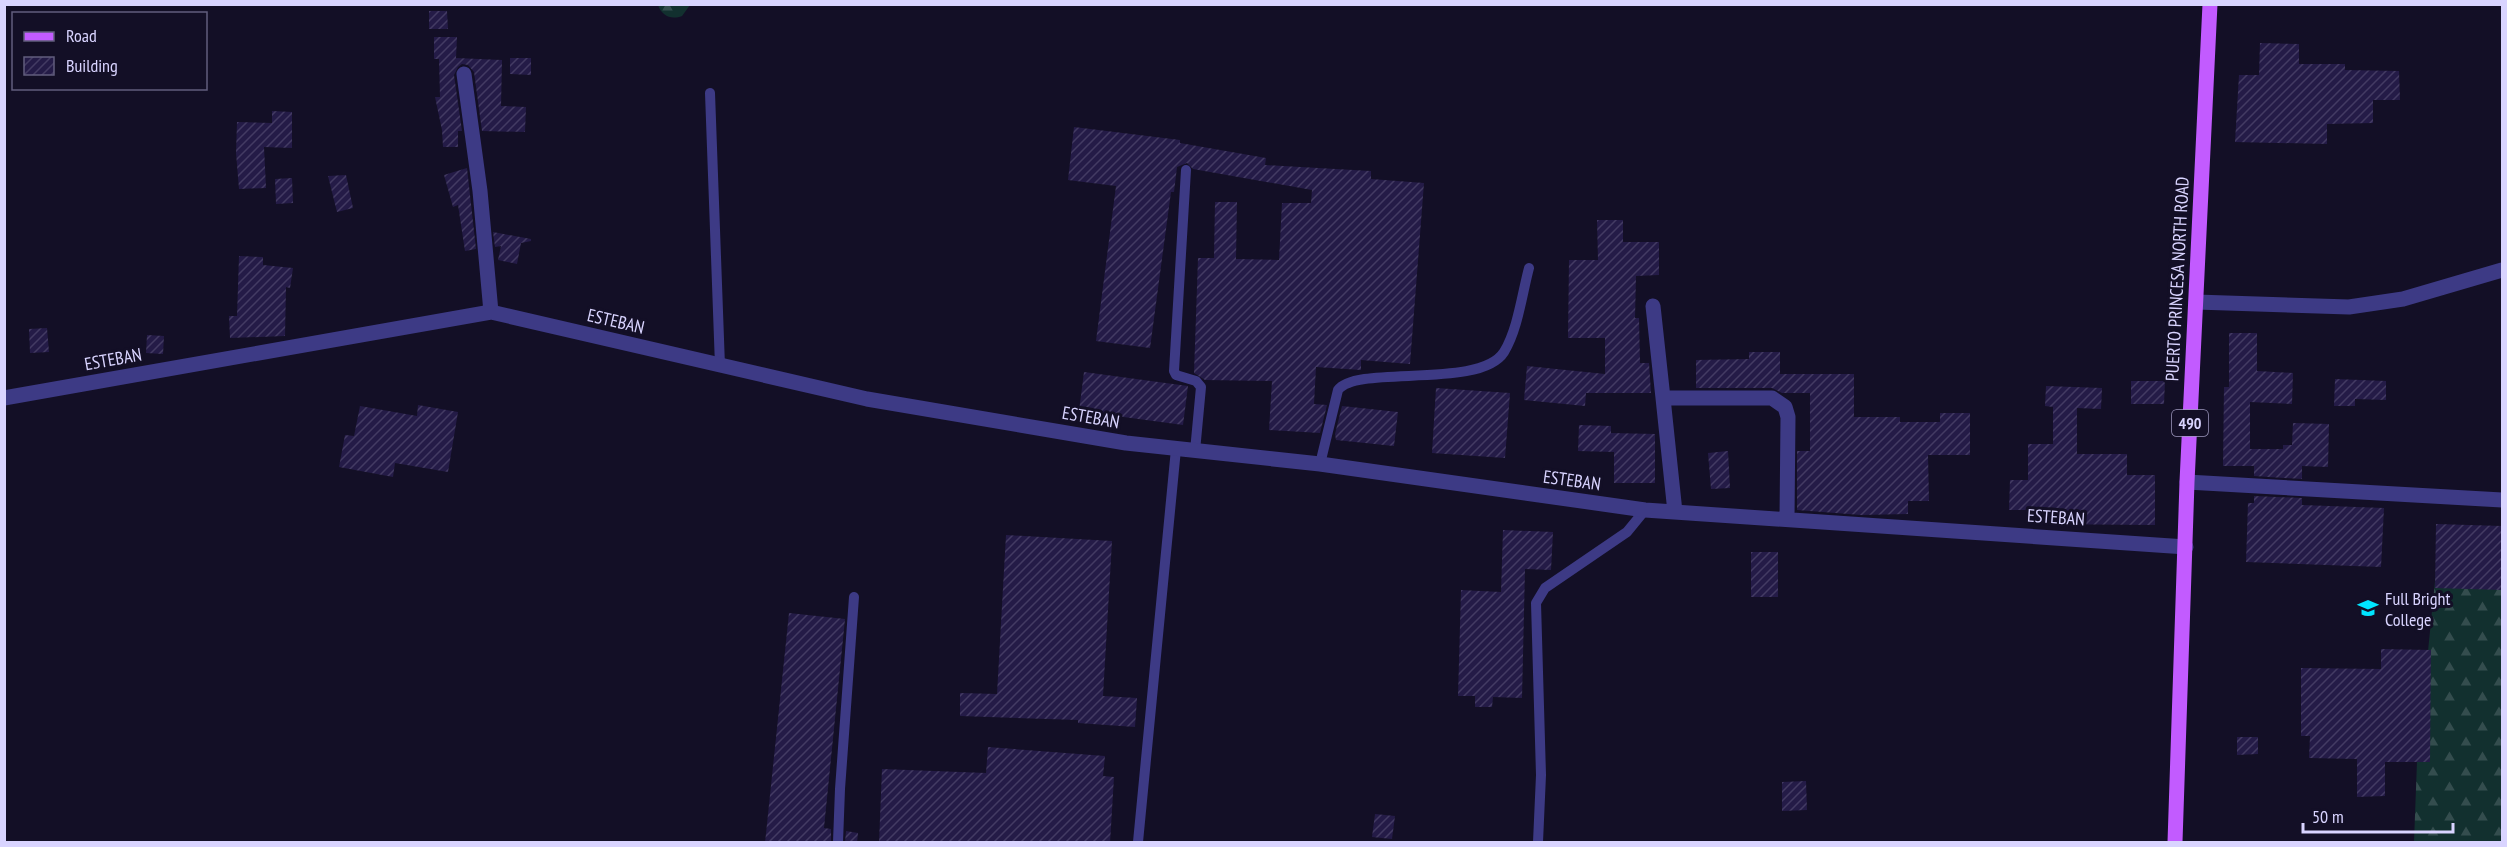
<svg xmlns="http://www.w3.org/2000/svg" width="2507" height="847" font-family="'PT Sans Narrow',sans-serif">
	<style>
		.forest { fill: url(#forest-firs) }
		.building { fill: url(#building-hatch) }
		.lines { fill: none; stroke-linecap: round; stroke-linejoin: round }
		.service { stroke: #3d3a85; stroke-width: 10 }
		.minor { stroke: #3d3a85; stroke-width: 15 }
		.primary { stroke: #c25bff; stroke-width: 15 }
		.labels { text-anchor: middle; dominant-baseline: central; stroke-width: 6; stroke-linejoin: round; paint-order: stroke }
		.shield { fill: #130f26; stroke: #9e99be; stroke-width: 1.5 }
		.shield-label { font-size: 16px; font-weight: bold; fill: #d9d4ff }
		.street-label { font-size: 18px; fill: #d9d4ff; stroke: #130f26 }
		.poi-label { font-size: 18px; fill: #d9d4ff; stroke: #130f26; text-anchor: start }
	</style>
	<defs>
		<pattern id="forest-firs" width="22" height="20" patternUnits="userSpaceOnUse" patternTransform="scale(1.5)"><rect width="22" height="20" fill="#12302f"/><path d="M5 1l3.5 6h-7zM16 11l3.5 6h-7z" fill="#344d4e"/></pattern>
		<pattern id="building-hatch" width="6" height="6" patternUnits="userSpaceOnUse" patternTransform="scale(1.5)"><rect width="6" height="6" fill="#241b47"/><path d="M-1 1l2-2M0 6l6-6M5 7l2-2" fill="none" stroke="#433b63"/></pattern>
	</defs>
	<rect width="100%" height="100%" fill="#130f26"/>
	<!-- forest -->
	<path class="forest" d="M658,5V4L690,5L682,16C671,20 662,16 658,5Z
		M2502,570V842H2414L2417,762L2436,571Z"/>
	<!-- building -->
	<path class="building" d="M429,11H447L448,29H429Z
		M434,37H457L456,58L502,60L501,106L526,107L525,132L482,131L474,72L468,65L462,64L458,67L454,75L462,131H458V147H443L442,130L435,97H440L439,59H434Z
		M2260,43L2299,44V64H2345V70L2399,71L2400,100H2373V123L2327,124V144L2235,142L2239,75H2259Z
		M510,58H531V75L510,74Z
		M272,111L292,112V148L264,147L266,188L239,189L236,153L237,122L272,123Z
		M1074,127L1180,140V143L1266,158L1265,165L1371,171V179L1424,183L1410,364L1361,360V370L1316,367L1314,404L1327,405L1320,433L1269,430L1272,381L1205,380L1194,373L1198,258H1214L1215,202H1237L1236,259L1279,260L1282,203H1311L1312,190L1193,169L1187,163L1177,167L1174,192H1171L1150,348L1096,341L1116,186L1068,180Z
		M467,168L476,249L465,251L458,205L453,207L444,175Z
		M346,175L353,208L337,212L328,176Z
		M292,178L293,203L276,204L275,179Z
		M1597,220H1623V242H1659V275L1636,276L1635,318H1639L1640,363H1649L1651,393H1586L1585,406L1524,400L1527,366L1605,374V338H1568L1569,260H1598Z
		M493,232L531,239V241L521,243L517,264L498,260L501,246L495,247Z
		M239,256L263,257V265L293,268L290,288L286,287L285,336L230,338L229,316H237Z
		M47,328L49,352L30,353L29,329Z
		M2229,333H2257V371L2293,373L2292,404L2250,402V449H2283V445H2292L2293,423L2329,424L2328,467L2302,466V479L2254,476V466H2223L2224,387H2229Z
		M147,335L164,336L163,354L146,353Z
		M1749,352H1780V374H1854V417H1900V422H1940V413H1970V455H1928L1929,501H1908V514L1861,515L1797,510V451H1810V393H1782L1772,388H1696V360L1749,359Z
		M1084,372L1188,386L1183,425L1079,411Z
		M2335,379L2386,381V400L2355,399V406H2334Z
		M2131,381H2165L2164,404H2131Z
		M2046,386L2102,388L2101,409L2077,408V454H2127V475H2155V525L2028,524L2029,510H2009L2010,480H2028V444H2053V407L2045,406Z
		M1436,388L1510,393L1505,458L1432,453Z
		M418,405L458,412L448,472L395,463L393,477L339,467L345,435L354,436L360,406L417,416Z
		M1342,406L1398,412L1394,446L1336,440L1335,434Z
		M1579,425L1611,426V433L1655,434V483H1614V452L1578,451Z
		M1728,451L1730,488L1711,489L1708,453Z
		M2254,496L2302,498V505L2384,508L2381,567L2246,562L2248,503H2254Z
		M2436,524L2502,526V590L2435,588Z
		M1503,530L1553,532L1551,570L1525,569L1522,698L1493,697L1492,707H1475V696H1458L1461,590L1501,592Z
		M1006,535L1112,541L1103,696L1137,698L1135,727L1078,723V720L960,716V693L997,694Z
		M1751,552H1778V597H1751Z
		M789,613L845,619L824,828L831,829V843H765Z
		M2381,649L2431,650L2430,762H2385V796L2357,797V759L2309,758L2310,736H2301V668L2381,669Z
		M2237,737H2258V754L2237,755Z
		M988,747L1105,756L1103,776L1114,777L1110,843H879L882,769L986,773Z
		M1806,781L1807,810L1782,811V782Z
		M1375,814L1395,816L1392,839L1372,837Z
		M846,831L858,833L857,843H845Z"/>
	<g class="lines">
		<!-- service -->
		<path class="service" d="M710,93L720,366
			M1186,170L1174,371L1176,375L1196,381L1201,387L1195,451
			M1320,464L1338,390C1357,364 1480,390 1504,352C1518,329 1522,294 1529,268
			M838,842L840,789L854,597
			M1138,842L1176,449
			M1538,842L1541,775L1536,603L1545,588L1627,532L1645,510"/>
		<!-- minor -->
		<path class="minor" d="M464,74L480,191L491,312
			M2196,302L2349,307L2403,299L2502,270
			M1653,306L1663,398
			M4,398L491,312L867,399L1126,443L1320,464L1645,510L2186,547
			M2187,482L2502,500
			M1675,512L1663,398H1772L1785,407L1788,417L1787,519"/>
		<!-- primary -->
		<path class="primary" d="M2175,842L2187,482L2210,4"/>
	</g>
	<!-- icons -->
	<defs>
		<g id="university-bare" transform="scale(1.62)"><path d="M0-5L7-2L0 1L-7-2ZM-4 1L0 2.5L4 1V4Q0 6-4 4Z" fill="#00e5ff" stroke="#130f26" stroke-width="2.5" paint-order="stroke"/></g>
	</defs>
	<g fill-rule="evenodd">
		<use href="#university-bare" x="2368" y="608"/>
	</g>
	<g class="labels">
		<!-- shield labels -->
		<rect class="shield" x="2172" y="410" width="36" height="26" rx="4.5"/>
		<g class="shield-label">
			<text x="2190" y="423">490</text>
		</g>
		<!-- street labels -->
		<g class="street-label">
			<text transform="translate(2177 279) rotate(-87)">PUERTO PRINCESA NORTH ROAD</text>
			<text transform="translate(616 321) rotate(13)">ESTEBAN</text>
			<text transform="translate(113 359) rotate(-10)">ESTEBAN</text>
			<text transform="translate(1091 417) rotate(10)">ESTEBAN</text>
			<text transform="translate(1572 480) rotate(8)">ESTEBAN</text>
			<text transform="translate(2056 517) rotate(4)">ESTEBAN</text>
		</g>
		<!-- poi labels -->
		<g class="poi-label">
			<text x="2385" y="598">Full Bright<tspan x="2385" dy="21">College</tspan></text>
		</g>
	</g>
	<!-- border -->
	<rect width="2507" height="847" fill="none" stroke="#d9d4ff" stroke-width="12"/>
	<!-- legend -->
	<rect x="12" y="12" width="195" height="78" fill="#130f26" stroke="#625e7d" stroke-width="1.5"/>
	<rect x="24" y="32" width="30" height="9" fill="#c25bff" stroke="#625e7d" stroke-width="1.5"/>
	<text x="66" y="42" font-size="18" fill="#d9d4ff">Road</text>
	<rect x="24" y="57" width="30" height="18" fill="url(#building-hatch)" stroke="#625e7d" stroke-width="1.5"/>
	<text x="66" y="72" font-size="18" fill="#d9d4ff">Building</text>
	<!-- scale -->
	<path d="M2303 823v9h150v-9" fill="none" stroke="#d9d4ff" stroke-width="3"/>
	<text x="2312" y="823" font-size="18" fill="#d9d4ff" stroke="#130f26" stroke-width="4.5" paint-order="stroke">50 m</text>
</svg>
